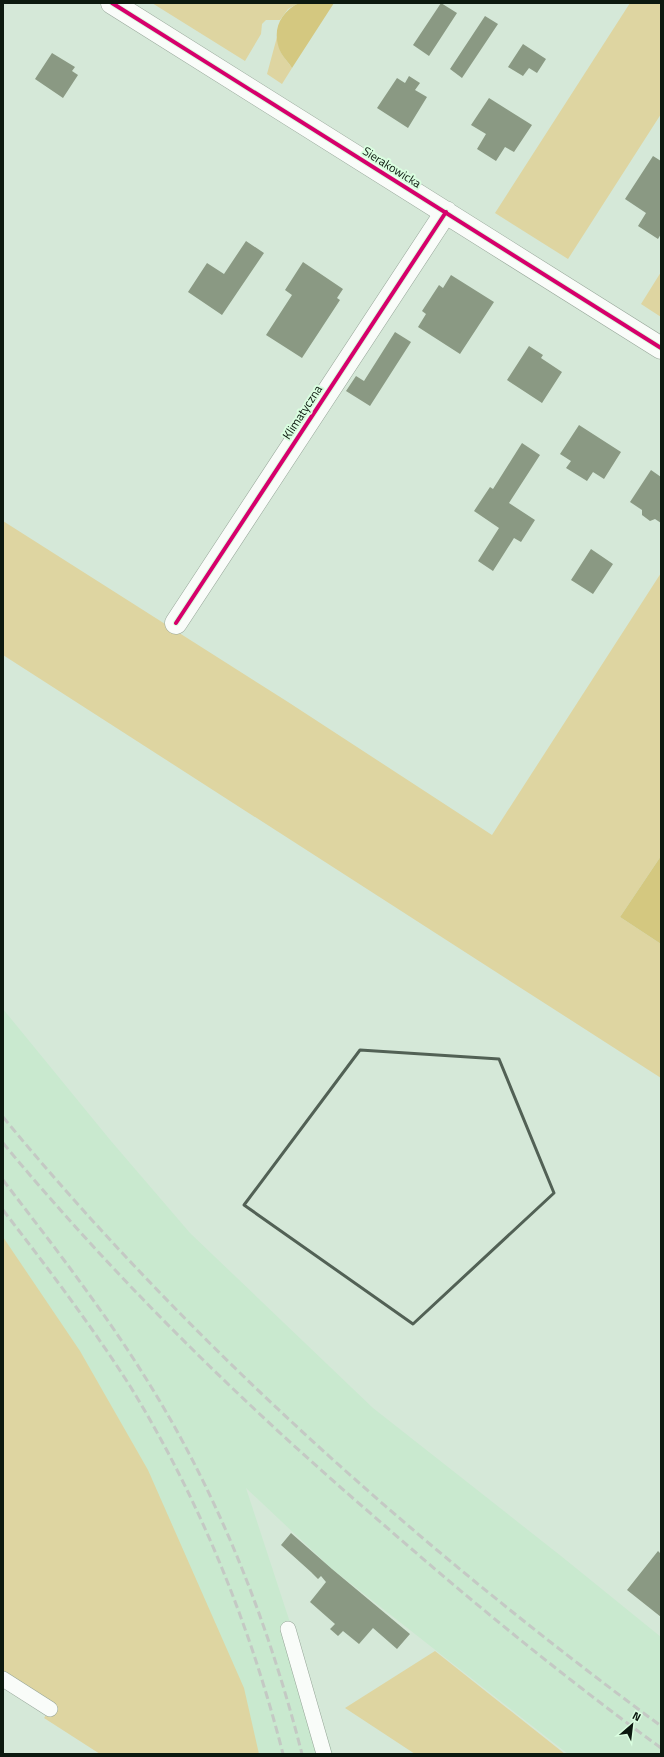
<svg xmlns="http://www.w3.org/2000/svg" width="664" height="1757" font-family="'Titillium Web',sans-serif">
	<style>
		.built { fill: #c9e9cf }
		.green { fill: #ded5a1 }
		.forest { fill: #d4c880 }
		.building { fill: #8a9983 }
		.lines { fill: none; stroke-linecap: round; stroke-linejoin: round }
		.service-casing { stroke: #97a699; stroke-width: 16 }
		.minor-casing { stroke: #97a699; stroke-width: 23 }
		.service { stroke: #f9fcf9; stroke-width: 15 }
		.minor { stroke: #f9fcf9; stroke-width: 22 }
		.rail { stroke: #c4c9c4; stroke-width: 3; stroke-dasharray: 8 4; stroke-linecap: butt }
		.cycleway-casing { stroke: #dafee0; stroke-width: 6 }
		.cycleway { stroke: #d6006c; stroke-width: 4 }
		.marked { fill: none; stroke: #526155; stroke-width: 3; stroke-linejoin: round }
		.labels { text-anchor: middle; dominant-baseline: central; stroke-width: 4; stroke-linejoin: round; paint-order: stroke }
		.street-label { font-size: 12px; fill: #0c190f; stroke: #dafee0 }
	</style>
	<rect width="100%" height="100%" fill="#d5e8d8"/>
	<!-- built -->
	<path class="built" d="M3,1009L111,1141L190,1233L373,1408L561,1556L661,1637V1754H568L332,1569L246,1488L333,1754H249L3,1259Z"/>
	<!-- green -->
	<path class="green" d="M152,3H299L288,9L280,20H266L262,24L261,34L245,61Z
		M630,3H661V114L568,259L495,213Z
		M277,37L281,53L292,68L282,84L267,74Z
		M661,272V317L641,304Z
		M3,521L288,702L492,835L661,573V856L620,917L661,944V1078L3,655Z
		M3,1237L80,1351L148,1470L244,1688L259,1754H100L44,1718L52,1707L3,1674Z
		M435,1651L565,1754H415L345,1708Z"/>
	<!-- forest -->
	<path class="forest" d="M299,3H334L292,68C289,63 284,58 281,53C271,32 279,13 299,3Z
		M661,856V944L620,917Z"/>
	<!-- building -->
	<path class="building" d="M441,3L457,13L429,56L413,45Z
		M485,16L498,24L462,78L450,69Z
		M523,44L546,59L537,73L529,68L523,76L508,67Z
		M52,53L75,67L72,71L78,75L63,98L35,79Z
		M409,76L420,83L415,90L427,97L408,128L377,108L397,78L405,83Z
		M489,98L532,125L514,152L505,147L496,161L477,149L486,134L471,125Z
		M653,156L661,161V234L658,239L638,226L646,213L625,199Z
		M246,241L264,253L222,315L188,292L207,263L224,274Z
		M303,262L343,289L337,298L340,300L302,358L266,335L292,295L285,290Z
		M451,275L494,302L460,354L418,327L426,314L422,311L439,285L443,288Z
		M395,332L411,342L370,406L346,391L356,376L364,381Z
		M529,346L543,355L541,358L562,372L542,403L507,380Z
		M579,425L621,452L604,479L593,472L587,481L566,468L571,461L560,454Z
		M522,443L540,455L509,503L535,520L521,542L514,538L493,571L478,561L499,528L474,511L490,487L493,489Z
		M651,470L661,477V523L655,519L650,521L642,515V510L630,502Z
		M591,549L613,564L593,594L571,580Z
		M291,1533L332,1569L410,1634L397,1649L373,1628L359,1644L343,1631L338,1636L330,1629L335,1624L310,1602L326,1582L321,1576L318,1579L311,1572L281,1545Z
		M658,1551L661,1554V1617L627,1590Z"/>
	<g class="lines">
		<!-- service casing -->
		<g class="service-casing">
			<path id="service" d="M288,1629L324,1754
				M3,1679L50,1709"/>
		</g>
		<!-- minor casing -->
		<g class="minor-casing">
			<path id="minor" d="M112,3L661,348
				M176,623L446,212"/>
		</g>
		<!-- service -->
		<use href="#service" class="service"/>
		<!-- minor -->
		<use href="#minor" class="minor"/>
		<!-- rail -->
		<path class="rail" d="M3,1117C193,1348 421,1549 661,1726
			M3,1143C118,1282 247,1408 384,1525C473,1603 565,1678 661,1748
			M3,1180C52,1244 102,1308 145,1377C218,1493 268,1621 302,1754
			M3,1210C47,1267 91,1325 130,1386C200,1500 250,1625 283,1754"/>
		<!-- cycleway casing -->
		<g class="cycleway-casing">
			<path id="cycleway" d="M112,3L661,348
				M176,623L446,212"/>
		</g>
		<!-- cycleway -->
		<use href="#cycleway" class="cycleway"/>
	</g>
	<!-- marked area -->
	<path class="marked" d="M360,1050L499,1059L554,1193L413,1324L244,1205Z"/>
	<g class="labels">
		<!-- street labels -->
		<g class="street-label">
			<text transform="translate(392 167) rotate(32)">Sierakowicka</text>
			<text transform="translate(302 412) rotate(-57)">Klimatyczna</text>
		</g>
	</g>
	<!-- border -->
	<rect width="664" height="1757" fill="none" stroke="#0c190f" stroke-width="8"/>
	<!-- north arrow -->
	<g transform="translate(632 1725) rotate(28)" stroke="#dafee0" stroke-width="3" paint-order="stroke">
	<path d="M0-3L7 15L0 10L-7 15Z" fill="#0c190f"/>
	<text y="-6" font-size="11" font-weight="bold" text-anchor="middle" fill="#0c190f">N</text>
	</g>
</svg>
